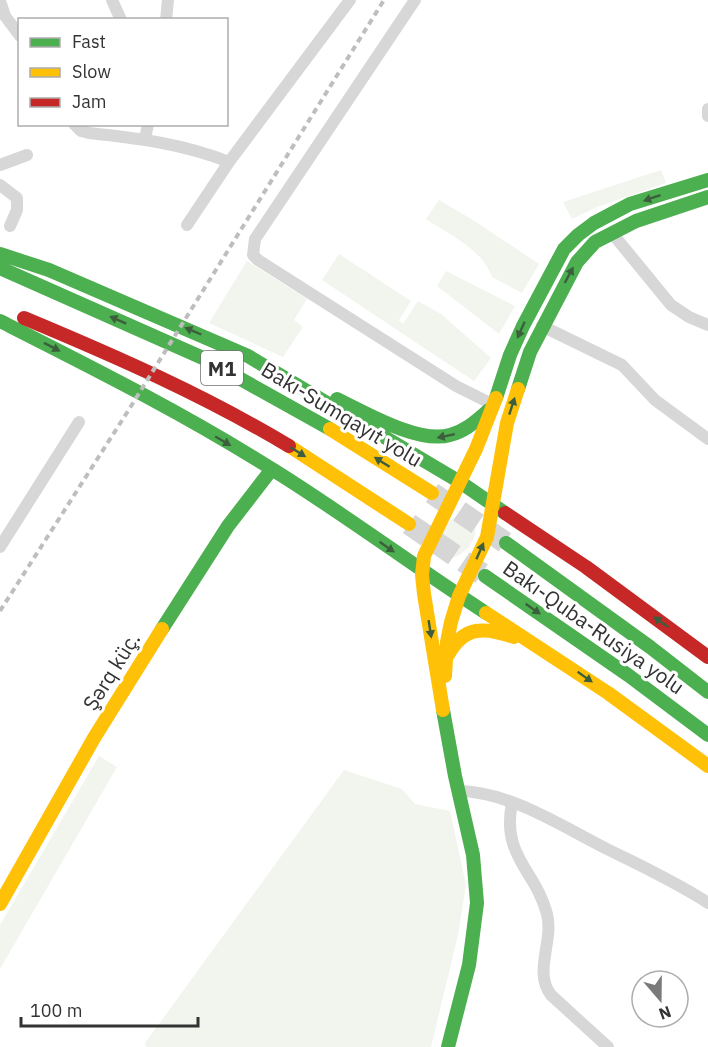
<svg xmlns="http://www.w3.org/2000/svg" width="708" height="1047" font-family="'IBM Plex Sans',sans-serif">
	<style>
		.green { fill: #f1f5ed }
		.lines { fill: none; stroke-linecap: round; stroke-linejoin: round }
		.highway-tunnel { stroke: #d6d6d6; stroke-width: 22; stroke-dasharray: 22 11; stroke-linecap: butt }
		.street { stroke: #d7d7d7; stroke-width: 12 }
		.fast { stroke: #4caf50; stroke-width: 14 }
		.slow { stroke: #ffc107; stroke-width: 14 }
		.jam { stroke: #c62828; stroke-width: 14 }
		.rail { stroke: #bebebe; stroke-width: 4; stroke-dasharray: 6 4.5; stroke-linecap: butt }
		.oneway { fill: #3c5e3d }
		.labels { text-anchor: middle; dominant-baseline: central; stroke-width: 6; stroke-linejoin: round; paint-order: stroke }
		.shield { fill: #fff; stroke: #707070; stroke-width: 1.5 }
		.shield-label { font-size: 20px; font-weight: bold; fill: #333 }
		.street-label { font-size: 21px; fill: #333; stroke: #fff }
	</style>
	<rect width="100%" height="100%" fill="#fff"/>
	<!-- green -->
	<path class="green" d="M661,170L666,183L597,207L572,219L563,202Z
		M439,200L473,220L539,264L522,293L492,277C482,249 450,235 426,219Z
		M339,254L411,301L399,320L403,324L418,301L441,314L491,358L474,381L322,280Z
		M247,261L307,299L294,320L303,327L283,357L209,323Z
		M446,271L515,306L499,334L437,286Z
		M460,515L472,518C484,535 463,561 444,558C430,546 445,520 460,515Z
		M99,756L117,767L0,969V925Z
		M344,770L402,789L415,804L450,811L466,885L458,935L431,1047H146L145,1043Z"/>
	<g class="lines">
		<!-- highway-tunnel -->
		<path class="highway-tunnel" d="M432,493L506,543
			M409,524L485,576"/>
		<!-- street -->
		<path class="street" d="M112,0L121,20
			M415,0L255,239L253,255L258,260L456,386L494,405
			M0,1L5,16L20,36
			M166,20L168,0
			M708,109V116
			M74,124L81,131L89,133C137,138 184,144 229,162
			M145,139L148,124
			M0,165L27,155
			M0,185L17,198V210L10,226
			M187,225L229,162L350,0
			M612,233L671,305L689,317L708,325
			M542,326L622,365L655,400L708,439
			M0,547L79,422
			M459,791C511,792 561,826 607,849C641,866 676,882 708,903
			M512,803C501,856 536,871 547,914C554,941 533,972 551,995L608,1047"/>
		<!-- fast -->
		<path class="fast" d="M0,254L49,270L248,356L460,482L505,513
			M0,268L203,358L330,429
			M0,321C93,368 187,415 275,471C347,516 415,567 486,613
			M518,389L530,352L577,262L595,242L636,221L708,197
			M496,398L510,355L523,326L564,249L578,235L594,223L630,204L708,180
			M337,399C366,413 419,444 450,435C466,431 477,420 489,410
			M506,543L650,647L708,692
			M485,576L628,675L708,735
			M162,629L228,526L272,469
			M443,710L455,776L473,855L477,903L469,965L448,1047"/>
		<!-- slow -->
		<path class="slow" d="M330,429L432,493
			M289,446L409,524
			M486,613L608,693L708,766
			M448,655C464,625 485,627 514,637
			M445,676L447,642L451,622L459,596L487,537L507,423L518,389
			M443,710L424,594L422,575L424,556L476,449L496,398
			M0,904L94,738L162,629"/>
		<!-- jam -->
		<path class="jam" d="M24,318C115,356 204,395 289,446
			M505,513L586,567L708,657"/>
		<!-- rail -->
		<path class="rail" d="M0,611L128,411L384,0"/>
	</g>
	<!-- one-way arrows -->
	<defs><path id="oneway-solid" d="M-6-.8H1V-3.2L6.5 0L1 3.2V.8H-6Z" transform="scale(1.5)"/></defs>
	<g class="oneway">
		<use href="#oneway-solid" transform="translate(652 198) rotate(161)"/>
		<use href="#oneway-solid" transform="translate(569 275) rotate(-62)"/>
		<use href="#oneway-solid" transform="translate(118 320) rotate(-156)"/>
		<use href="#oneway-solid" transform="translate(521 330) rotate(114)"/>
		<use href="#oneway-solid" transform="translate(193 331) rotate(-157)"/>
		<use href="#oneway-solid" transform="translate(52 347) rotate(27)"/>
		<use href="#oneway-solid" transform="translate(512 406) rotate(-72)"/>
		<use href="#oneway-solid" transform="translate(446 436) rotate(168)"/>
		<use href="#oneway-solid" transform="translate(223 441) rotate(30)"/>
		<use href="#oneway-solid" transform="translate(298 452) rotate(32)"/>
		<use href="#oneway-solid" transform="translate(382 462) rotate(-148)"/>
		<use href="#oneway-solid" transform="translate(387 547) rotate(35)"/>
		<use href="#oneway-solid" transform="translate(480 551) rotate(-66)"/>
		<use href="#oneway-solid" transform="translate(533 609) rotate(35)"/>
		<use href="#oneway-solid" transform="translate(661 622) rotate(-144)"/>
		<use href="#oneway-solid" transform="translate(430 629) rotate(81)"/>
		<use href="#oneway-solid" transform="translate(585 677) rotate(35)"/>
	</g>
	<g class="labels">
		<!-- shield labels -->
		<rect class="shield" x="201" y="351" width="42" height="34" rx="4.5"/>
		<g class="shield-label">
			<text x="222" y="368">M1</text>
		</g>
		<!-- street labels -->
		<g class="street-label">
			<text transform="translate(342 414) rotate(31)">Bakı-Sumqayıt yolu</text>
			<text transform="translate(594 627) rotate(35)">Bakı-Quba-Rusiya yolu</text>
			<text transform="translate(111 671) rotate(-58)">Şərq küç.</text>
		</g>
	</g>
	<!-- legend -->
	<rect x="18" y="18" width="210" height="108" fill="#ffffff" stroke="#adadad" stroke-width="1.5"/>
	<rect x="30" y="38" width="30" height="9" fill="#4caf50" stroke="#adadad" stroke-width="1.5"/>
	<text x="72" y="48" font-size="18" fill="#333333">Fast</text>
	<rect x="30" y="68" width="30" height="9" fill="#ffc107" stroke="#adadad" stroke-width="1.5"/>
	<text x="72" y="78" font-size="18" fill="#333333">Slow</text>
	<rect x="30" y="98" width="30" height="9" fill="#c62828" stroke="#adadad" stroke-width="1.5"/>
	<text x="72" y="108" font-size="18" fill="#333333">Jam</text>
	<!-- north arrow -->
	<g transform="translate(660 999) rotate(160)"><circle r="28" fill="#ffffff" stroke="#adadad" stroke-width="1.5"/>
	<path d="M0-4.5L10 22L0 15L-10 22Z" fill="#7a7a7a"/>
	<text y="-9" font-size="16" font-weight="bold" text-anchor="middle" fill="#333333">N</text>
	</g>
	<!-- scale -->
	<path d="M21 1017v9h177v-9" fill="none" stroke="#333333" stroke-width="3"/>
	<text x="30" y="1017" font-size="18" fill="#333333" stroke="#ffffff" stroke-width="4.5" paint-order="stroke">100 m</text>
</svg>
